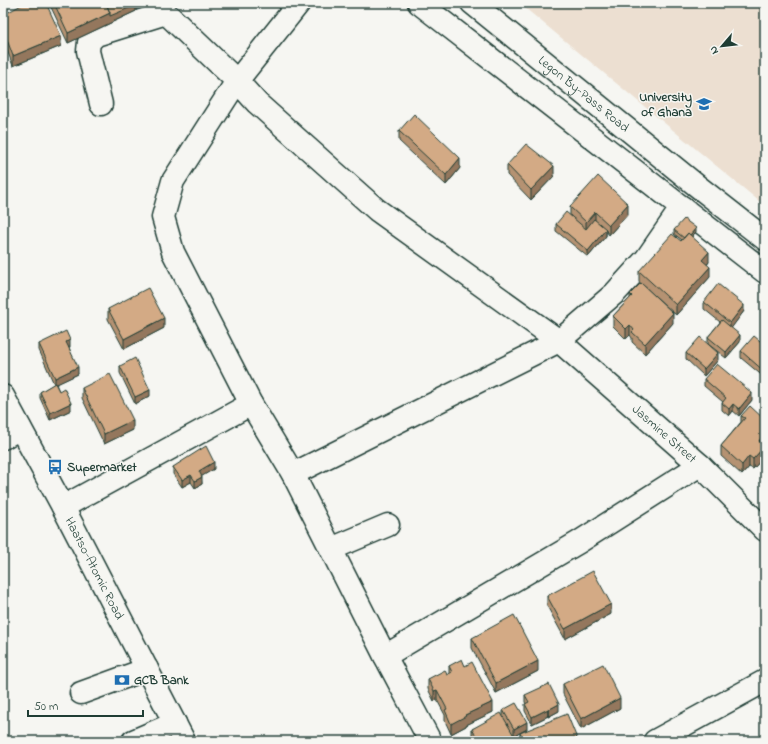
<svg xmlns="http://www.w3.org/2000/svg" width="768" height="744" font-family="'Indie Flower',sans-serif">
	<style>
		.built { fill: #ecdfd1 }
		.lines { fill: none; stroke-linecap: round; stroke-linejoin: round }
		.minor-casing { stroke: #1f3d34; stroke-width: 25 }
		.major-casing { stroke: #1f3d34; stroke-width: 25 }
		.minor { stroke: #f6f6f2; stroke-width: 22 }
		.major { stroke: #f6f6f2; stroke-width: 22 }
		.wall { fill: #b59272; stroke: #1f3d34 }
		.shaded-wall { fill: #94775d; stroke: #1f3d34 }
		.building { fill: #d3aa85; stroke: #1f3d34 }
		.labels { text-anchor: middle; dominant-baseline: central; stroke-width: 3; stroke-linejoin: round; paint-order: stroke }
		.street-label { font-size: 13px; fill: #1f3d34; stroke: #f6f6f2 }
		.poi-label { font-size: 13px; font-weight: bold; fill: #1f3d34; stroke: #f6f6f2; text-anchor: start }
	</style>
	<rect width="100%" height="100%" fill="#f6f6f2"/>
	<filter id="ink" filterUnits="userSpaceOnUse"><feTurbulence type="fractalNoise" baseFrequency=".025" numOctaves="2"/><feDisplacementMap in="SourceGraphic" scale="8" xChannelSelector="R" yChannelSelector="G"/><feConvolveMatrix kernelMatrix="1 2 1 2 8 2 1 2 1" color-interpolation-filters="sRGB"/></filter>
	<g filter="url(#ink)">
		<!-- built -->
		<path class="built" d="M519,3H765V206Z"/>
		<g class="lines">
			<!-- minor casing -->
			<g class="minor-casing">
				<g id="minor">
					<path id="s1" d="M154,3L166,13L237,81L257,103L377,210L559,341L700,465L765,530"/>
					<path d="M299,3L237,81L173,181L163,217L173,252L251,404L293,474L385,656L430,741"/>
					<path d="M419,3L765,272"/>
					<path id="s2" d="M472,3L696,185L765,239"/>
					<path d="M101,104L88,51L89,42L96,35L166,13"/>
					<path d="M3,438L20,428"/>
					<path d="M293,474L559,341L615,293L646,259L682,207"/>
					<path d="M63,507L251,404"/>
					<path d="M331,549L388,525"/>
					<path d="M385,656L579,542L700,465"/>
					<path d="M81,693L147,669"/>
					<path d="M133,741L175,723"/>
					<path d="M655,741L765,681"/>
				</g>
			</g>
			<!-- major casing -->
			<g class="major-casing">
				<g id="major">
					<path id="s3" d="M3,396L63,507L184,741"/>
				</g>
			</g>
			<!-- minor -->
			<use href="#minor" class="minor"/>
			<!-- major -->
			<use href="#major" class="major"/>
		</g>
		<!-- wall -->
		<path class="wall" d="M49,3H134L136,11L68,43Z
			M3,15L61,46L13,66L3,39Z
			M399,131L460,168L446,185L399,141Z
			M507,165L554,176L531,200L507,175Z
			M570,207L628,214L609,235L606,231V236L588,257L556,231V224L570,216Z
			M674,230L696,232L692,236L709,262L707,265L710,277L676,315L644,286L673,323L645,354L632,342V338L630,335L626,339L613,326V316L630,298V294L640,283L639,281V271L682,240L674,234Z
			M704,302L744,311L731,328L740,342L726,358L708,344V337L720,322L704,309Z
			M108,309L164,328L124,349L108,319Z
			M39,344L70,347H69L78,374L56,384L59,391L71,410L50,420L40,398V392L54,384L39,350Z
			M765,345V378L741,358V351Z
			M686,353L718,360L704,376L686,359Z
			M120,366L150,396L135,404L120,373Z
			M704,379L752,400L739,416L733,411L729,416L722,410V403L723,402L704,386Z
			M82,388L133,430L104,444L82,398Z
			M741,416L765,420V444L764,445L765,456L753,469L749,467L742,475L721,456V446L741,422Z
			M173,467L214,469L201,476L202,484L195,488L191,482L182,487L173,474Z
			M547,596L611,614L565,639L547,606Z
			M472,638L538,671L496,693L472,648Z
			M449,666H465L493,712L466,725V726L451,734L445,721V715L437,700L434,701L428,689V679L449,674Z
			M563,684L620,708L581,729L563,694Z
			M525,695L559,711L548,717V716L532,724L525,711V704H526L525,702Z
			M503,710L527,729L514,736L517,741H474L472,739V729L503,716Z
			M520,733L578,741H520Z"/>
		<!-- shaded-wall -->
		<path class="shaded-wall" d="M136,5V11L68,43V33L110,13Z
			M61,36V46L13,66V56Z
			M460,158V168L446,185V175Z
			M554,166V176L531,200V190Z
			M628,204V214L609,235V225Z
			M595,212V222L586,232V222Z
			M696,228V232L686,243V240Z
			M606,229V236L588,257V251Z
			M709,252V262L702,270V260Z
			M710,267V277L676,315V305Z
			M744,305V311L730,330V323Z
			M673,313V323L645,354V344Z
			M164,318V328L124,349V339Z
			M630,325V335L626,339V329Z
			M740,335V342L726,358V352Z
			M70,340V347L66,349V342Z
			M718,353V360L704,376V369Z
			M78,367V374L55,385V378Z
			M150,390V396L135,404V397Z
			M752,393V400L739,416V409Z
			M71,403V410L50,420V413Z
			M733,404V411L729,416V409Z
			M133,420V430L104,444V434Z
			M765,433V444L759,451V441Z
			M765,446V456L753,469V459Z
			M749,456V467L742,475V465Z
			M214,462V469L199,478V471Z
			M191,475V482L182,487V480Z
			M202,477V484L195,488V481Z
			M611,604V614L565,639V629Z
			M538,661V671L496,693V683Z
			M437,690V700L434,701V691Z
			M620,698V708L581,729V719Z
			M493,702V712L466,725V726L451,734V724L465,715Z
			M559,704V711L548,717V710Z
			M548,709V716L532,724V717Z
			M527,722V729L514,736V729Z"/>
		<!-- building -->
		<path class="building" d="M25,3H46L61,36L13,56L3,29V15Z
			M54,3H106L110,13L68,33Z
			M106,3H134L136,5L110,16V13Z
			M414,114L460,158L446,175L399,131Z
			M526,144L554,166L531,190L507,165Z
			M598,176L628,204L609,225L595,212L586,222L570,207Z
			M566,212L586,229L594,219L606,229L588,251L556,224Z
			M684,219L696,228L690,235L688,233L684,238L674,230Z
			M688,233L709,252L702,260L710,267L676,305L639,271L672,234L681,241Z
			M641,283L673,313L645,344L632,332L634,330L630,325L626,329L613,316L632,296L630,294Z
			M718,284L744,305L730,323L704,302Z
			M148,288L164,318L124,339L108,309Z
			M722,320L740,335L726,352L708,337Z
			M66,331L70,340L66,342L78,367L55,378L39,344Z
			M754,336L765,345V372L741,351Z
			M700,337L718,353L704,369L686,353Z
			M135,358L150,390L135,397L120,366Z
			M717,364L752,393L739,409L733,404L729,409L722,403L726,398L704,379Z
			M110,374L133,420L104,434L82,388Z
			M55,383L59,391L64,388L71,403L50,413L40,392Z
			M750,406L765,420V433L759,441L765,446L753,459L749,456L742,465L721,446L745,418L741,416Z
			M206,446L214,462L199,471L202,477L195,481L191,475L182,480L173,467Z
			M593,571L611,604L565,629L547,596Z
			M514,615L538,661L496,683L472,638Z
			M462,659L465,666L472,662L493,702L465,715L466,716L451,724L445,710L447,709L437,690L434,691L428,679L445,670L447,675L452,672L449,666Z
			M603,664L620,698L581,719L563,684Z
			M549,684L559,704L548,710V709L532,717L525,704L529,702L525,695Z
			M516,703L527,722L514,729L503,710Z
			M501,713L517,741H479L472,729Z
			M567,714L578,741H523L520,733Z"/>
	</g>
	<!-- icons -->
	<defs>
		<g id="university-bare" transform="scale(1.2)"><path d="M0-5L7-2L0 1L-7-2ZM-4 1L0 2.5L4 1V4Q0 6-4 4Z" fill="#1f6fb2" stroke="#f6f6f2" stroke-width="2.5" paint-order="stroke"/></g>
		<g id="bus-bare" transform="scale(1.2)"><path d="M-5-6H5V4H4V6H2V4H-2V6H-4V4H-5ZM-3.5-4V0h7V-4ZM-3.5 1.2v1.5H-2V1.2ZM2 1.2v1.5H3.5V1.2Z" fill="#1f6fb2" stroke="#f6f6f2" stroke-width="2.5" paint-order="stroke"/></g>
		<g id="bank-bare" transform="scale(1.2)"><path d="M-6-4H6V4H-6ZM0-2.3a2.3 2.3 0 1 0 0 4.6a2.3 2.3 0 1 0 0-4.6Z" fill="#1f6fb2" stroke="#f6f6f2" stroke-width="2.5" paint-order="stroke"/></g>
	</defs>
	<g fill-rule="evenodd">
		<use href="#university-bare" x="704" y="104"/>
		<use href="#bus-bare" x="55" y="467"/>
		<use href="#bank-bare" x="122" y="680"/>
	</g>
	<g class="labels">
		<!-- street labels -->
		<g class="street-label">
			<text stroke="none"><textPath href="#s2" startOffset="144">Legon By-Pass Road</textPath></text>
			<text stroke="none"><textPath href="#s1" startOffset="669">Jasmine Street</textPath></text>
			<text stroke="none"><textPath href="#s3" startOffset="195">Haatso-Atomic Road</textPath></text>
		</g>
		<!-- poi labels -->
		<g class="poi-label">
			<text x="692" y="97" text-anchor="end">University<tspan x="692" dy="15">of Ghana</tspan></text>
			<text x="67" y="467">Supermarket</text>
			<text x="134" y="680">GCB Bank</text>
		</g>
	</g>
	<!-- margin -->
	<rect width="768" height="744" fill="none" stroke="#f6f6f2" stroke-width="16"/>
	<rect x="8" y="8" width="752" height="728" fill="none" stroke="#1f3d34" stroke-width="1.5" filter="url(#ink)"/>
	<!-- north arrow -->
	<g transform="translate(722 46) rotate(242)" stroke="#f6f6f2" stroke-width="3" paint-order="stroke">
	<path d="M0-3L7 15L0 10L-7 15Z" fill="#1f3d34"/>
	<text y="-6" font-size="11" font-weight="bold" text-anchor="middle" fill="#1f3d34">N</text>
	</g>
	<!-- scale -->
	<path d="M28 710v6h115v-6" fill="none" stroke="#1f3d34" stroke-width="2"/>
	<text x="34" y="710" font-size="12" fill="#1f3d34" stroke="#f6f6f2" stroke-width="3" paint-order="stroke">50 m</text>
</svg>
